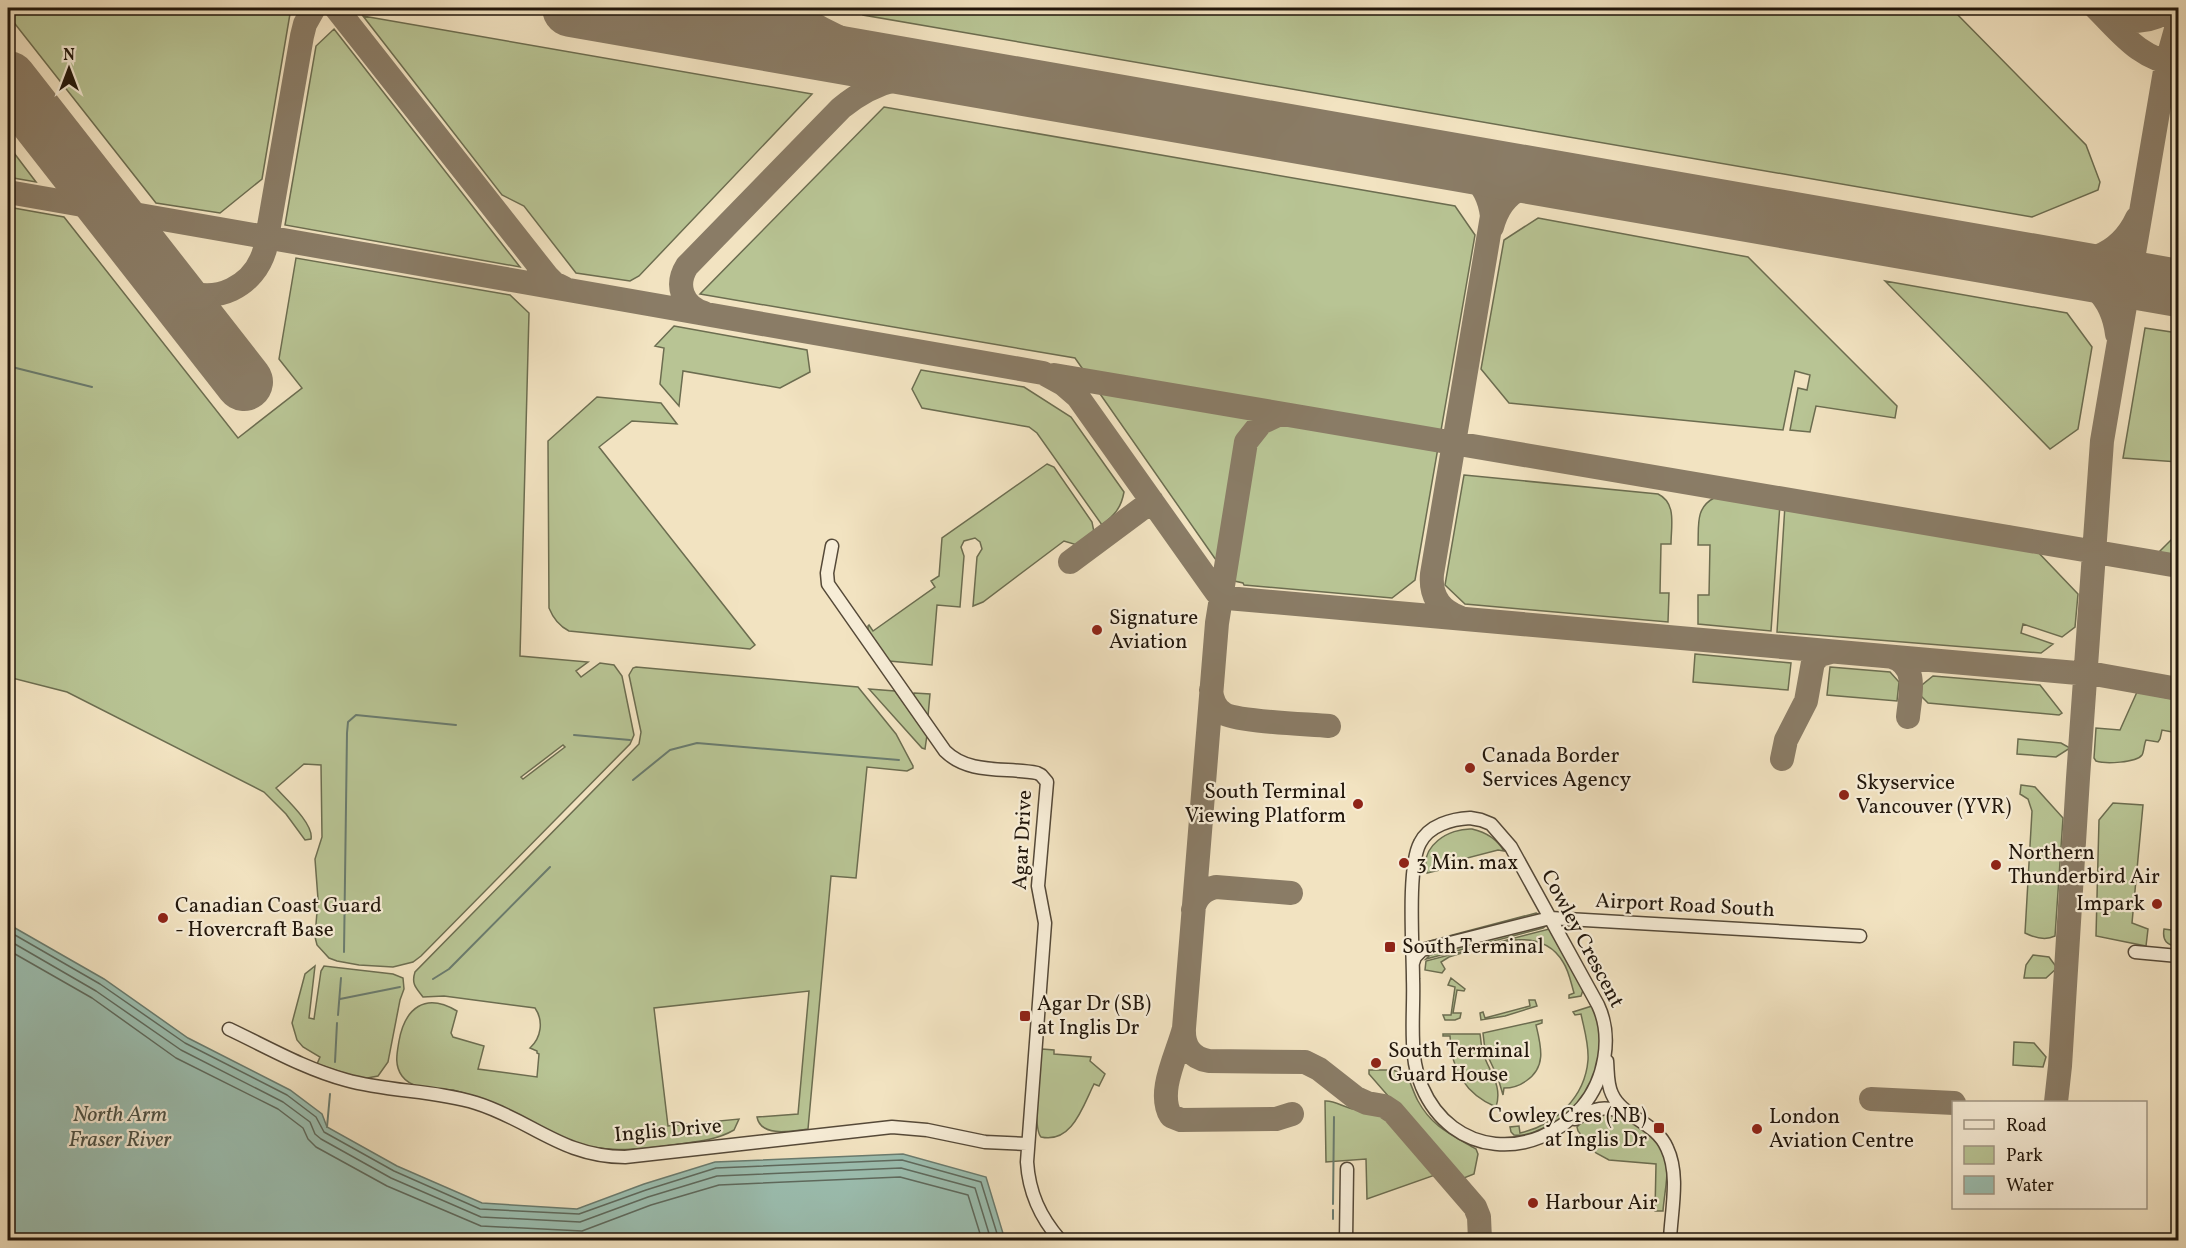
<svg xmlns="http://www.w3.org/2000/svg" width="2186" height="1248" font-family="Vollkorn,serif">
	<style>
		.green { fill: #b8c494; stroke: #6c6d50; stroke-width: 1.5; fill-rule: evenodd }
		.water { fill: #9bbeb0; stroke: #6a7b6e; stroke-width: 1.5 }
		.lines { fill: none; stroke-linecap: round; stroke-linejoin: round }
		.shore { stroke: #5e6a5e; stroke-width: 1.5 }
		.stream { stroke: #6a7b6e; stroke-width: 2 }
		.taxiway { stroke: #8a7c66; stroke-width: 24 }
		.runway { stroke: #8a7c66; stroke-width: 58 }
		.minor-casing { stroke: #554938; stroke-width: 15 }
		.minor { stroke: #f7edd7; stroke-width: 12 }
		.poi-dot { fill: #8f2418; stroke: #f7edd7; stroke-width: 2 }
		.labels { text-anchor: middle; dominant-baseline: central; stroke-width: 4.5; stroke-linejoin: round; paint-order: stroke }
		.poi-label { font-size: 21px; fill: #21160b; stroke: #f7edd7; text-anchor: start }
		.street-label { font-size: 21px; fill: #21160b; stroke: #f7edd7 }
		.water-label { font-size: 22px; font-style: italic; fill: #4c5145; stroke: #f7edd7 }
	</style>
	<rect width="100%" height="100%" fill="#f2e3c1"/>
	<filter id="stains"><feTurbulence type="fractalNoise" baseFrequency=".00333" numOctaves="4"/><feColorMatrix values="0 0 0 0 .2 0 0 0 0 .09 0 0 0 0 .02 0 0 0 .5 -.17"/></filter>
	<radialGradient id="worn" r=".72"><stop offset=".6" stop-color="#630" stop-opacity="0"/><stop offset="1" stop-color="#630" stop-opacity=".3"/></radialGradient>
	<!-- green -->
	<path class="green" d="M8,8H291L262,179L220,213L156,203L8,15Z
		M852,8H1951L2086,145L2100,182L2098,190L2032,217L863,15V10Z
		M363,16L812,94L639,276L630,281L576,273L524,206L502,195Z
		M334,29L520,267L285,225L316,46Z
		M884,107L1455,206L1475,235L1415,580L1392,598L1244,585L1243,583L1230,580L1075,358L700,294Z
		M8,145L36,182L8,177Z
		M8,207L64,217L238,438L302,388L279,359L296,258L510,295L529,313L520,656L588,662L576,671L581,677L600,663L614,665L622,676L634,735L630,744L421,956L413,962L393,967L359,965L337,961L329,958L317,945L315,937L318,899L315,859L322,837L321,765L304,764L276,788C286,799 314,824 311,839L305,840L286,814L264,792L67,692L8,677ZM563,745L565,747L523,779L521,777Z
		M1538,218L1748,257L1897,406L1895,418L1816,406L1810,432L1790,430L1798,388L1807,390L1810,375L1795,371L1783,430L1509,403L1481,369L1504,240Z
		M1885,281L2067,313L2092,347L2078,429L2050,449Z
		M674,326L807,350L810,372L780,388L683,371L679,406L660,384L664,348L655,346Z
		M2145,328L2178,333V462L2123,458Z
		M921,370L1024,387L1071,417L1124,492C1121,509 1114,515 1102,525L1037,433L1029,427L922,408L912,389Z
		M597,397L661,403L677,424L632,421L599,447L755,645L750,649L569,631C559,626 553,618 549,608L548,441Z
		M1047,464L1054,467L1092,522L1094,532L1077,545L1064,541L983,602L973,606L977,557L982,549L980,542L975,538L964,541L961,547L964,556L960,607L937,605L932,665L889,661L868,633V626L869,625L873,631L935,587L931,581L939,576L942,538Z
		M1464,475L1658,494C1677,503 1671,526 1671,544H1661L1660,593H1669L1668,622L1465,604L1445,585Z
		M1714,498L1780,504L1771,631L1698,624V595H1709L1710,545H1698C1699,526 1695,508 1714,498Z
		M1785,505L2014,527L2078,594L2075,627L2062,637L2023,624L2021,633L2053,644L2041,653L1777,632Z
		M2171,540L2178,541V582L2154,557Z
		M1695,654L1791,663L1788,690L1693,682Z
		M636,667L858,687L896,734L913,766V768L907,771L867,767L856,878L831,876L808,1129C793,1131 761,1138 757,1117L798,1114L809,991L654,1008L668,1126L739,1119L734,1130C715,1141 693,1142 673,1145C636,1150 600,1154 565,1139C536,1126 509,1107 479,1098C470,1095 461,1092 453,1090C436,1088 413,1091 402,1076C394,1065 397,1053 399,1041C405,1008 425,992 457,1011L451,1033L453,1037L484,1046L478,1069L537,1077L539,1054L537,1053V1051L530,1048C541,1038 544,1021 535,1008L444,996L423,997C416,988 411,984 415,972L639,744L641,732L629,675L633,668Z
		M1830,667L1890,672L1899,682L1897,701L1827,695Z
		M1933,676L2040,685L2062,713L2059,715L1928,703L1921,696L1922,685Z
		M869,689L895,691L927,735L925,749L922,748Z
		M2137,692L2178,700V733L2162,730L2160,739L2158,742L2146,740C2144,744 2144,752 2142,755C2136,763 2105,764 2096,761L2094,758L2096,728L2120,730Z
		M914,693L930,694L928,716L913,697Z
		M2018,739L2061,743L2070,748L2056,757L2017,754Z
		M2021,785L2035,787L2063,818L2055,936C2045,941 2035,938 2025,933L2032,811L2028,799L2020,794Z
		M2113,803L2143,805L2132,923L2148,929L2146,946L2096,936L2099,820Z
		M1472,829C1485,832 1497,839 1504,851L1498,850L1467,858V860L1448,865V868L1427,873C1419,846 1449,828 1472,829Z
		M1536,913L1538,914L1536,916L1426,942Z
		M1545,925H1547L1543,928L1426,959L1431,954Z
		M1549,929L1583,990L1581,996L1569,998V995L1574,993C1571,983 1569,971 1563,962C1539,921 1485,947 1449,957L1441,962L1445,969L1442,973L1425,970L1426,961Z
		M2164,929L2178,931V947C2167,945 2162,941 2164,929Z
		M2033,955L2049,957L2057,968L2046,978H2024L2026,965Z
		M315,966L309,1018L314,1019L321,971L324,966L393,974L403,978L404,989L400,1000L388,1062L378,1076L362,1079L317,1064L320,1057L303,1047L297,1040L292,1023L305,974Z
		M1451,978L1465,989L1464,991L1457,990L1453,1013H1461L1460,1018L1455,1020H1445L1443,1015H1451L1455,987L1448,985Z
		M1529,1000H1535L1537,1006L1505,1016L1481,1020L1480,1013L1483,1012L1485,1018L1530,1006Z
		M1592,1006C1610,1039 1598,1089 1569,1112C1563,1117 1556,1121 1549,1125C1539,1130 1526,1137 1514,1135L1511,1132L1510,1127L1519,1126L1520,1133C1556,1125 1585,1097 1588,1060C1589,1044 1584,1029 1581,1014L1575,1015L1573,1012Z
		M1542,1020V1023L1536,1025C1541,1046 1547,1067 1526,1081C1519,1086 1513,1088 1504,1088L1503,1095L1498,1078L1485,1050L1483,1033Z
		M1443,1034H1480C1481,1040 1481,1046 1483,1053C1489,1072 1503,1085 1496,1107C1465,1094 1451,1069 1450,1036H1443Z
		M2014,1042L2034,1043L2046,1057L2043,1067L2013,1065Z
		M1042,1049L1054,1050V1054L1091,1057L1090,1061L1105,1074L1099,1086L1094,1084C1083,1106 1072,1144 1041,1137C1033,1129 1037,1060 1042,1049Z
		M1369,1070H1393L1406,1075C1411,1082 1413,1092 1418,1101C1432,1127 1452,1135 1476,1149L1478,1154L1474,1174L1464,1178L1457,1175L1369,1074Z
		M1325,1101C1335,1100 1344,1108 1354,1109C1366,1111 1378,1112 1390,1113L1438,1174L1367,1199L1366,1159L1326,1162Z
		M1616,1112C1636,1124 1665,1137 1667,1164C1668,1179 1664,1196 1663,1211H1655L1656,1164L1609,1160L1596,1153L1578,1131L1577,1127L1587,1117Z"/>
	<!-- water -->
	<path class="water" d="M8,924L104,979L188,1038L290,1090L322,1114L327,1127L397,1166L482,1203L577,1209L644,1184L715,1162L903,1154L986,1177L1005,1240H8Z"/>
	<g class="lines">
		<!-- shore -->
		<path class="shore" d="M8,931L100,984L185,1043L287,1095L316,1117L324,1132L394,1171L480,1209L579,1214L646,1190L716,1168L902,1160L981,1182L999,1240
			M8,940L96,991L181,1050L283,1102L310,1122L315,1134L321,1139L391,1178L481,1217L580,1222L648,1197L717,1176L901,1168L975,1188L991,1240
			M8,950L92,998L176,1058L278,1109L303,1128L308,1139L316,1147L387,1186L481,1226L582,1231L651,1205L719,1185L900,1177L968,1195L982,1240"/>
		<!-- stream -->
		<path class="stream" d="M8,366L92,387
			M574,735L630,740
			M633,780L670,750L697,743L899,760
			M344,952L347,733L348,722L356,715L456,725
			M433,979L449,969L550,867
			M340,999L400,987
			M338,1015L341,978
			M335,1062L337,1023
			M327,1127L330,1094
			M1333,1204L1334,1117
			M1333,1219V1210"/>
		<!-- taxiway -->
		<path class="taxiway" d="M336,8L547,276L554,283L564,288
			M587,8L677,12L746,8
			M788,8C831,38 879,56 930,68
			M2096,8C2123,35 2139,58 2178,65
			M2103,12C2127,25 2151,24 2172,8
			M1425,156C1460,166 1487,175 1492,216L1432,574C1430,595 1439,610 1459,617
			M8,192L1043,373L1063,384L1078,397L1212,586L1217,593L1227,598L2100,675L2178,689
			M1492,227C1504,182 1537,180 1577,183
			M2042,264C2083,264 2118,259 2137,218
			M154,267C162,274 169,283 179,288C215,307 255,286 265,249L302,36L305,24L314,8
			M2052,267C2088,277 2112,294 2117,334
			M704,313C682,306 675,285 687,266L841,108C880,76 913,74 961,76
			M1054,375L2178,566
			M1280,414L1261,423L1246,442L1217,623L1184,1028C1178,1053 1156,1092 1171,1116L1181,1120L1276,1119L1292,1114
			M1070,562L1152,501
			M1892,657C1919,665 1910,696 1908,717
			M1211,690C1212,699 1215,708 1223,713C1236,722 1309,724 1329,726
			M1782,759L1786,740L1806,701L1813,662L1820,655L1831,652
			M1193,910C1196,897 1203,890 1216,887L1291,893
			M1184,1028C1183,1046 1191,1058 1209,1061L1305,1062L1319,1069L1356,1098L1367,1103L1384,1106L1393,1112L1475,1207L1479,1217L1480,1240
			M1871,1099L1954,1103
			M2056,1102L2060,1066L2078,778L2102,441L2166,65L2178,22"/>
		<!-- runway -->
		<path class="runway" d="M571,8L2178,288
			M8,80L244,382"/>
		<!-- minor casing -->
		<g class="minor-casing">
			<path id="minor" d="M832,546L827,573L828,584L945,751C969,775 1006,767 1037,773L1041,775L1047,782L1038,886L1045,923L1027,1162C1029,1193 1040,1217 1060,1240
				M1470,818L1481,820L1491,824L1511,847L1598,1005C1613,1037 1605,1080 1582,1107C1534,1162 1452,1157 1422,1087C1418,1077 1415,1067 1414,1056C1411,1031 1414,1004 1413,979C1413,948 1407,867 1420,843C1429,825 1452,819 1470,818Z
				M2135,952L2178,956
				M1413,963L1415,957L1422,950L1550,918L1860,936
				M229,1029C267,1047 305,1069 346,1080C389,1092 434,1090 476,1103C531,1120 562,1157 625,1157L892,1127L927,1130L985,1142L1027,1144
				M1607,1061C1608,1072 1607,1084 1612,1094C1622,1117 1656,1122 1667,1148C1680,1175 1671,1212 1670,1240
				M1575,1119C1595,1108 1604,1105 1626,1113
				M1346,1240L1347,1169"/>
		</g>
		<!-- minor -->
		<use href="#minor" class="minor"/>
	</g>
	<!-- markers -->
	<g class="poi-dot">
		<circle cx="1097" cy="630" r="6"/>
		<circle cx="1470" cy="768" r="6"/>
		<circle cx="1844" cy="795" r="6"/>
		<circle cx="1358" cy="804" r="6"/>
		<circle cx="1404" cy="863" r="6"/>
		<circle cx="1996" cy="865" r="6"/>
		<circle cx="2157" cy="904" r="6"/>
		<circle cx="163" cy="918" r="6"/>
		<rect x="1384" y="941" width="12" height="12" rx="3"/>
		<rect x="1019" y="1010" width="12" height="12" rx="3"/>
		<circle cx="1376" cy="1063" r="6"/>
		<rect x="1653" y="1122" width="12" height="12" rx="3"/>
		<circle cx="1757" cy="1129" r="6"/>
		<circle cx="1533" cy="1203" r="6"/>
	</g>
	<g class="labels">
		<!-- poi labels -->
		<g class="poi-label">
			<text x="1109" y="618">Signature<tspan x="1109" dy="24">Aviation</tspan></text>
			<text x="1482" y="756">Canada Border<tspan x="1482" dy="24">Services Agency</tspan></text>
			<text x="1856" y="783">Skyservice<tspan x="1856" dy="24">Vancouver (YVR)</tspan></text>
			<text x="1346" y="792" text-anchor="end">South Terminal<tspan x="1346" dy="24">Viewing Platform</tspan></text>
			<text x="2008" y="853">Northern<tspan x="2008" dy="24">Thunderbird Air</tspan></text>
			<text x="1416" y="863">3 Min. max</text>
			<text x="2145" y="904" text-anchor="end">Impark</text>
			<text x="175" y="906">Canadian Coast Guard<tspan x="175" dy="24">- Hovercraft Base</tspan></text>
			<text x="1402" y="947">South Terminal</text>
			<text x="1037" y="1004">Agar Dr (SB)<tspan x="1037" dy="24">at Inglis Dr</tspan></text>
			<text x="1388" y="1051">South Terminal<tspan x="1388" dy="24">Guard House</tspan></text>
			<text x="1647" y="1116" text-anchor="end">Cowley Cres (NB)<tspan x="1647" dy="24">at Inglis Dr</tspan></text>
			<text x="1769" y="1117">London<tspan x="1769" dy="24">Aviation Centre</tspan></text>
			<text x="1545" y="1203">Harbour Air</text>
		</g>
		<!-- street labels -->
		<g class="street-label">
			<text transform="translate(1023 840) rotate(-87)">Agar Drive</text>
			<text transform="translate(1685 906) rotate(3)">Airport Road South</text>
			<text transform="translate(1582 939) rotate(62)">Cowley Crescent</text>
			<text transform="translate(668 1131) rotate(-5)">Inglis Drive</text>
		</g>
		<!-- water labels -->
		<g class="water-label">
			<text x="120" y="1115">North Arm<tspan x="120" dy="25">Fraser River</tspan></text>
		</g>
	</g>
	<!-- margin -->
	<rect width="2186" height="1248" fill="none" stroke="#f2e3c1" stroke-width="30"/>
	<rect x="9" y="9" width="2168" height="1230" fill="none" stroke="#21160b" stroke-width="3"/>
	<rect x="15" y="15" width="2156" height="1218" fill="none" stroke="#21160b" stroke-width="1.5"/>
	<!-- legend -->
	<rect x="1952" y="1101" width="195" height="108" fill="#f7edd7" stroke="#a19785" stroke-width="1.5"/>
	<rect x="1964" y="1120" width="30" height="9" fill="#f7edd7" stroke="#a19785" stroke-width="1.5"/>
	<text x="2006" y="1131" font-size="18" fill="#21160b">Road</text>
	<rect x="1964" y="1146" width="30" height="18" fill="#b8c494" stroke="#a19785" stroke-width="1.5"/>
	<text x="2006" y="1161" font-size="18" fill="#21160b">Park</text>
	<rect x="1964" y="1176" width="30" height="18" fill="#9bbeb0" stroke="#a19785" stroke-width="1.5"/>
	<text x="2006" y="1191" font-size="18" fill="#21160b">Water</text>
	<!-- north arrow -->
	<g transform="translate(69 69)" stroke="#f7edd7" stroke-width="4.5" paint-order="stroke">
	<path d="M0-4.5L10 22L0 15L-10 22Z" fill="#21160b"/>
	<text y="-9" font-size="16" font-weight="bold" text-anchor="middle" fill="#21160b">N</text>
	</g>
	<rect width="100%" height="100%" filter="url(#stains)"/>
	<rect width="100%" height="100%" fill="url(#worn)"/>
</svg>
